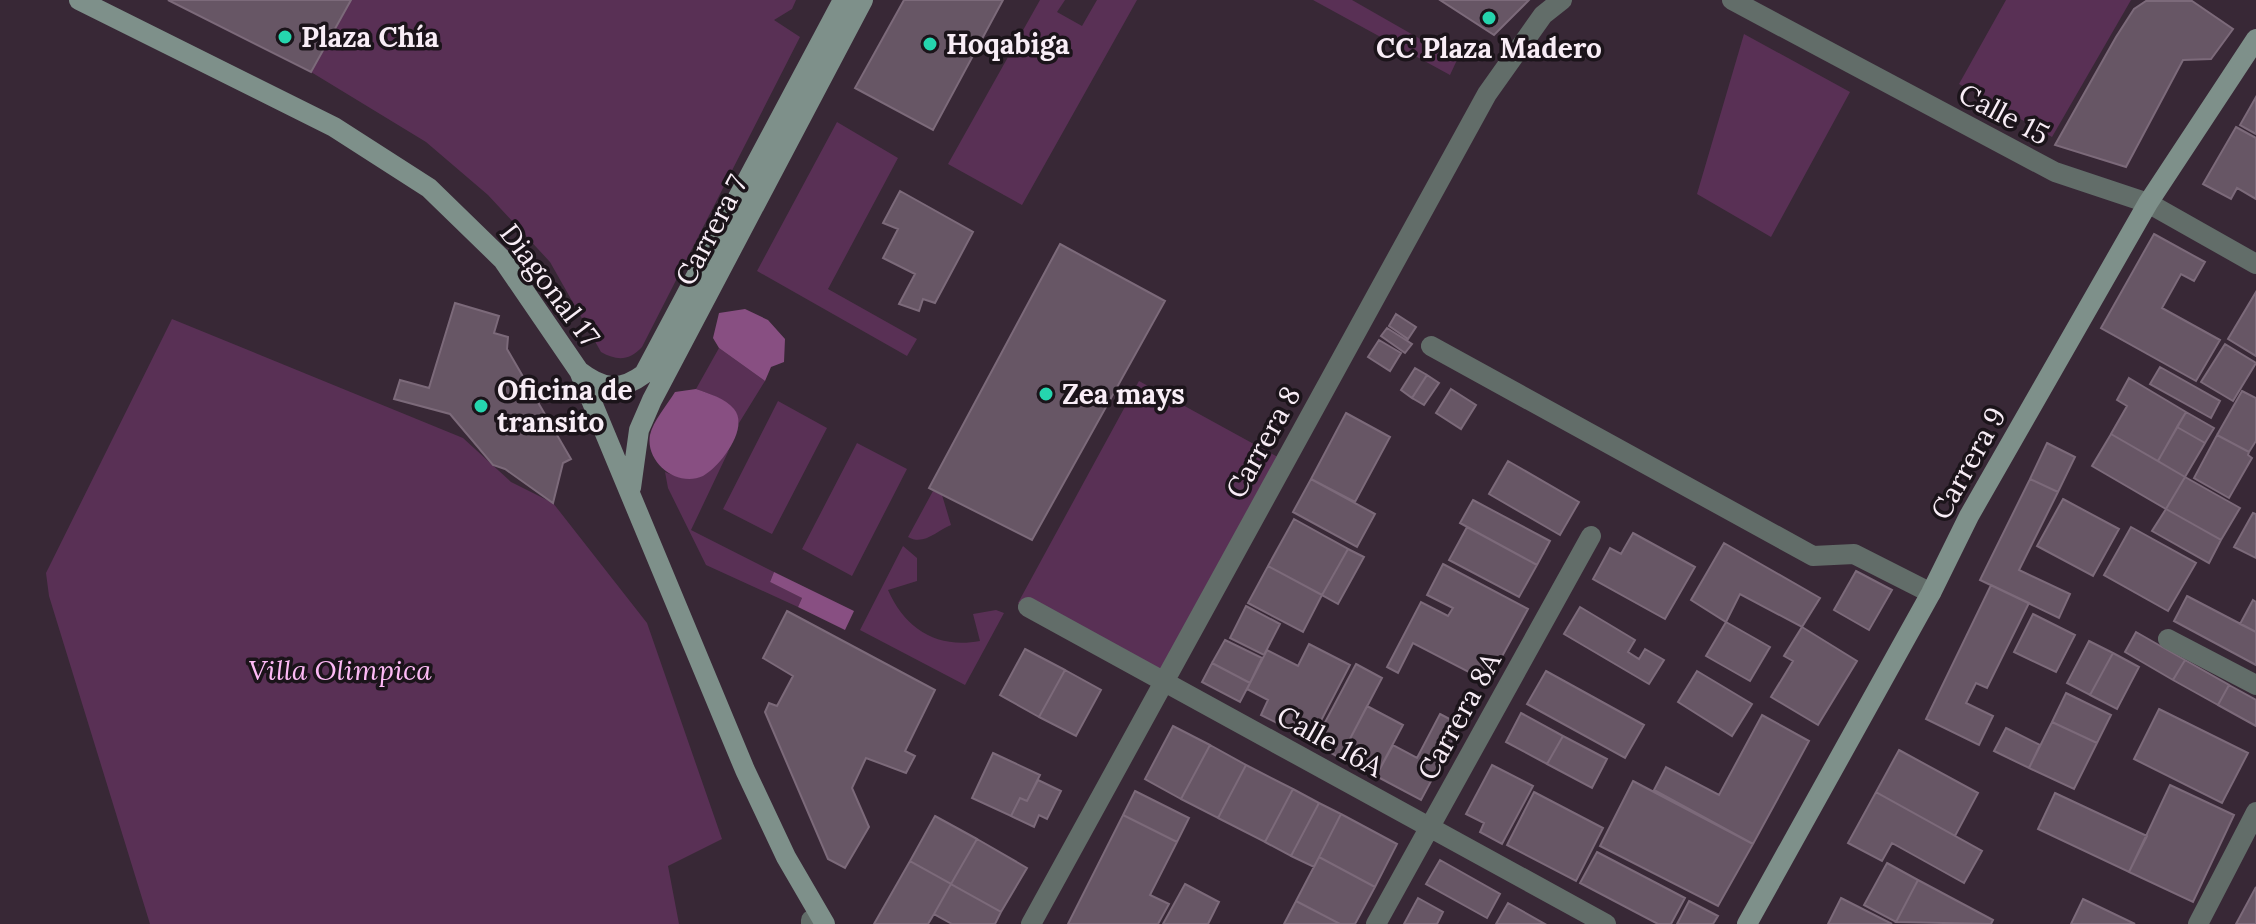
<svg xmlns="http://www.w3.org/2000/svg" width="2256" height="924" font-family="Lora,serif">
	<style>
		.green { fill: #593055 }
		.forest { fill: #884f82 }
		.building { fill: #675665; stroke: #7c6a7a; stroke-width: 2 }
		.lines { fill: none; stroke-linecap: round; stroke-linejoin: round }
		.street { stroke: #626d69; stroke-width: 20 }
		.secondary { stroke: #7e908a; stroke-width: 20 }
		.poi-dot { fill: #25d5ae; stroke: #1b141a; stroke-width: 3 }
		.labels { text-anchor: middle; dominant-baseline: central; stroke-width: 7; stroke-linejoin: round; paint-order: stroke }
		.poi-label { font-size: 28px; font-weight: bold; fill: #f8edf6; stroke: #1b141a; text-anchor: start }
		.street-label { font-size: 28px; fill: #f8edf6; stroke: #1b141a }
		.park-label { font-size: 28px; font-style: italic; fill: #fdbaf5; stroke: #1b141a }
	</style>
	<rect width="100%" height="100%" fill="#382836"/>
	<!-- green -->
	<path class="green" d="M351,0H796L792,9L774,20L800,37L642,347C629,361 617,361 601,352L550,262L488,195L426,142L311,72Z
		M1040,0H1065L1057,12L1082,26L1097,0H1137L1022,205L948,164Z
		M1313,0H1352L1457,60L1450,75Z
		M2006,0H2131L2052,137L1959,84Z
		M1744,34L1850,92L1771,237L1697,194Z
		M837,122L898,158L828,289L917,339L907,356L757,271Z
		M172,319L463,438L511,482L553,503L647,623L722,839L668,866L679,924H150L49,596L46,573Z
		M719,348L765,381L739,423C733,402 716,396 696,389Z
		M1139,381L1285,461L1163,681L1018,603Z
		M778,401L827,428L772,534L723,509Z
		M857,443L907,469L852,576L802,549Z
		M729,450L691,530L774,572L770,582L802,598L798,607L706,565L668,488L665,472C699,486 706,473 729,450Z
		M933,491L942,495L951,525C936,531 924,546 908,537Z
		M903,546L917,558V581L888,590C905,629 937,649 980,641L973,614L996,610L1004,613L965,685L860,630Z"/>
	<!-- forest -->
	<path class="forest" d="M745,309L768,320L785,339L784,362L771,367L765,381L719,348L713,338L719,313Z
		M696,389C710,394 725,398 734,409C750,428 720,467 703,476C677,488 645,462 650,435C653,421 667,405 675,392Z
		M774,572L854,611L845,630L798,607L802,598L770,582Z"/>
	<!-- building -->
	<path class="building" d="M168,0H351L311,72Z
		M904,0H1003L933,130L855,88Z
		M1440,0H1529L1494,35Z
		M2146,1H2192L2233,29L2211,59L2183,60L2126,167L2055,145L2116,37L2134,9Z
		M2256,97V134L2240,125Z
		M2236,127L2256,138V199L2237,188L2231,199L2203,184Z
		M900,191L973,232L935,303L923,299L919,311L899,304L915,274L883,258L898,229L883,223Z
		M2154,234L2205,262L2194,281L2181,274L2162,308L2220,340L2196,381L2101,328Z
		M1060,244L1165,301L1032,540L929,488Z
		M2256,292V356L2228,339Z
		M455,303L499,316L494,333L508,337L507,349L571,459L563,463L553,503L505,469L493,465L450,414L394,399L400,380L429,388Z
		M1396,314L1416,327L1408,339L1389,326Z
		M1387,328L1412,344L1405,353L1381,336Z
		M1379,340L1401,353L1390,371L1368,357Z
		M2225,344L2256,363L2233,401L2201,382Z
		M2160,367L2220,401L2211,418L2150,384Z
		M1415,368L1427,375L1412,398L1401,390Z
		M1427,375L1439,383L1424,405L1412,398Z
		M2129,378L2186,412L2158,461L2111,434L2127,406L2117,400Z
		M1451,389L1476,405L1461,429L1436,413Z
		M2242,391L2256,398V441L2249,452L2217,435Z
		M2186,412L2214,428L2205,443L2177,427Z
		M1346,413L1390,437L1355,502L1311,479Z
		M2177,427L2205,443L2185,477L2158,461Z
		M2111,434L2185,477L2166,509L2092,466Z
		M2217,435L2249,452L2248,455L2252,458L2229,498L2194,478Z
		M2047,443L2075,457L2058,492L2030,479Z
		M1508,461L1579,502L1560,535L1489,494Z
		M2185,477L2240,508L2221,540L2166,509Z
		M1311,479L1375,514L1357,547L1293,512Z
		M2030,479L2058,492L2019,570L2070,594L2059,618L1980,580Z
		M2063,499L2119,529L2093,576L2037,546Z
		M1473,500L1550,541L1537,565L1460,523Z
		M2166,509L2221,540L2209,563L2152,531Z
		M2253,513L2256,514V558L2234,547Z
		M1294,519L1348,549L1322,595L1268,566Z
		M1467,527L1537,565L1519,597L1449,560Z
		M2131,527L2196,563L2168,611L2104,575Z
		M1633,533L1695,567L1665,619L1593,579L1610,548L1621,554Z
		M1724,543L1820,598L1802,627L1740,594L1726,622L1691,600Z
		M1348,549L1364,557L1338,604L1322,595Z
		M1443,564L1528,609L1488,682L1413,643L1398,673L1387,667L1421,602L1448,616L1453,608L1427,595Z
		M1268,566L1322,595L1303,632L1248,603Z
		M1856,571L1892,590L1869,630L1834,610Z
		M1991,585L2029,603L1987,688L1976,683L1966,703L1993,716L1979,745L1926,719Z
		M2187,596L2256,632V665L2174,621Z
		M2253,600L2256,602V632L2240,624Z
		M1246,606L1280,624L1264,655L1230,638Z
		M1580,607L1635,640L1628,652L1639,659L1645,649L1664,660L1649,684L1564,634Z
		M787,611L935,690L905,751L915,756L906,773L866,758L852,788L869,827L845,868L828,859L765,712L769,703L777,706L793,676L763,658Z
		M2033,614L2075,635L2056,672L2014,652Z
		M1726,622L1770,647L1750,681L1706,656Z
		M1802,627L1857,661L1818,725L1771,697L1793,661L1784,656Z
		M2136,632L2185,660L2173,680L2125,652Z
		M1225,640L1262,658L1250,683L1212,663Z
		M2089,641L2113,653L2090,695L2067,683Z
		M1309,644L1350,665L1311,740L1261,715L1268,700L1247,689L1267,650L1298,666Z
		M1025,649L1065,670L1039,717L1000,695Z
		M2113,653L2139,667L2117,709L2090,695Z
		M2185,660L2229,685L2218,705L2173,680Z
		M1212,663L1250,683L1240,702L1202,682Z
		M1356,664L1382,678L1340,758L1314,743Z
		M1065,670L1101,690L1076,736L1039,717Z
		M1546,671L1644,725L1625,758L1527,704Z
		M1697,671L1752,704L1732,736L1678,702Z
		M2229,685L2256,700V726L2218,705Z
		M2066,693L2111,715L2097,743L2052,722Z
		M1367,706L1403,725L1376,776L1340,758Z
		M2159,709L2248,753L2222,803L2134,759Z
		M1521,713L1563,736L1547,764L1506,742Z
		M1440,714L1461,725L1421,800L1376,776L1393,745L1417,758Z
		M1762,715L1809,741L1753,844L1654,790L1666,767L1719,795Z
		M2052,722L2097,743L2074,789L2029,768Z
		M1173,726L1210,745L1181,799L1145,779Z
		M2006,728L2040,745L2029,768L1994,751Z
		M1563,736L1607,759L1592,788L1547,764Z
		M1210,745L1246,765L1218,818L1181,799Z
		M1899,750L1978,793L1955,836L1876,792Z
		M993,753L1040,775L1027,801L1020,798L1011,816L972,798Z
		M1246,765L1293,789L1265,842L1218,818Z
		M1492,765L1533,786L1502,844L1480,832L1484,823L1466,814Z
		M1038,780L1061,791L1047,819L1039,815L1034,827L1011,816L1020,798L1027,801Z
		M1633,781L1753,844L1718,906L1600,846Z
		M2170,785L2234,815L2193,902L2129,872Z
		M1293,789L1319,803L1291,856L1265,842Z
		M1135,791L1189,818L1177,842L1123,815Z
		M1534,792L1603,828L1576,881L1507,845Z
		M1876,792L1982,851L1964,883L1892,843L1882,861L1848,843Z
		M2055,793L2147,836L2129,872L2038,829Z
		M1319,803L1341,814L1314,867L1291,856Z
		M1341,814L1397,844L1375,887L1319,857Z
		M1123,815L1177,842L1150,895L1169,904L1158,924H1068Z
		M935,816L977,839L951,884L910,861Z
		M977,839L1027,868L1001,912L951,884Z
		M1597,852L1685,898L1671,924H1658L1580,883Z
		M1319,857L1375,887L1355,924H1340L1296,901Z
		M1440,860L1500,894L1487,918L1426,884Z
		M910,861L951,884L934,914L928,924H874Z
		M1887,863L1918,880L1896,922L1864,905Z
		M1918,880L1993,920L1991,924L1896,922Z
		M951,884L1001,912L995,924H952L934,914Z
		M1185,884L1219,902L1208,924H1163Z
		M2256,887V924H2236Z
		M1418,898L1443,912L1437,924H1404Z
		M1841,898L1892,924H1828Z
		M2083,899L2135,924H2071Z
		M1296,901L1340,924H1284Z
		M1689,901L1718,916L1713,924H1677Z
		M1508,903L1545,924H1496Z"/>
	<g class="lines">
		<!-- street -->
		<path class="street" d="M1732,0L2055,172L2148,203L2256,264
			M1431,346L1813,556L1854,554L1931,593
			M1028,607L1606,924
			M2168,639L2256,685
			M811,920V924
			M1031,924L1487,94L1543,15L1562,0
			M1376,924L1591,536
			M2198,924L2256,812"/>
		<!-- secondary -->
		<path class="secondary" d="M79,0L334,127L429,188L503,260L579,371L745,770L786,857L825,924
			M579,371C602,389 620,392 644,374L843,0
			M631,488L639,430L652,400L863,0
			M1747,924L1931,593L1969,516L2148,203L2256,39"/>
	</g>
	<!-- markers -->
	<g class="poi-dot">
		<circle cx="1489" cy="18" r="8"/>
		<circle cx="285" cy="37" r="8"/>
		<circle cx="930" cy="44" r="8"/>
		<circle cx="1046" cy="394" r="8"/>
		<circle cx="481" cy="406" r="8"/>
	</g>
	<g class="labels">
		<!-- poi labels -->
		<g class="poi-label">
			<text x="301" y="37">Plaza Chía</text>
			<text x="946" y="44">Hoqabiga</text>
			<text x="1489" y="48" text-anchor="middle">CC Plaza Madero</text>
			<text x="497" y="390">Oficina de<tspan x="497" dy="32">transito</tspan></text>
			<text x="1062" y="394">Zea mays</text>
		</g>
		<!-- street labels -->
		<g class="street-label">
			<text transform="translate(2004 114) rotate(28)">Calle 15</text>
			<text transform="translate(711 230) rotate(-62)">Carrera 7</text>
			<text transform="translate(550 285) rotate(53)">Diagonal 17</text>
			<text transform="translate(1263 442) rotate(-61)">Carrera 8</text>
			<text transform="translate(1968 463) rotate(-61)">Carrera 9</text>
			<text transform="translate(1459 716) rotate(-61)">Carrera 8A</text>
			<text transform="translate(1330 741) rotate(29)">Calle 16A</text>
		</g>
		<!-- park labels -->
		<g class="park-label">
			<text x="340" y="670">Villa Olimpica</text>
		</g>
	</g>
</svg>
